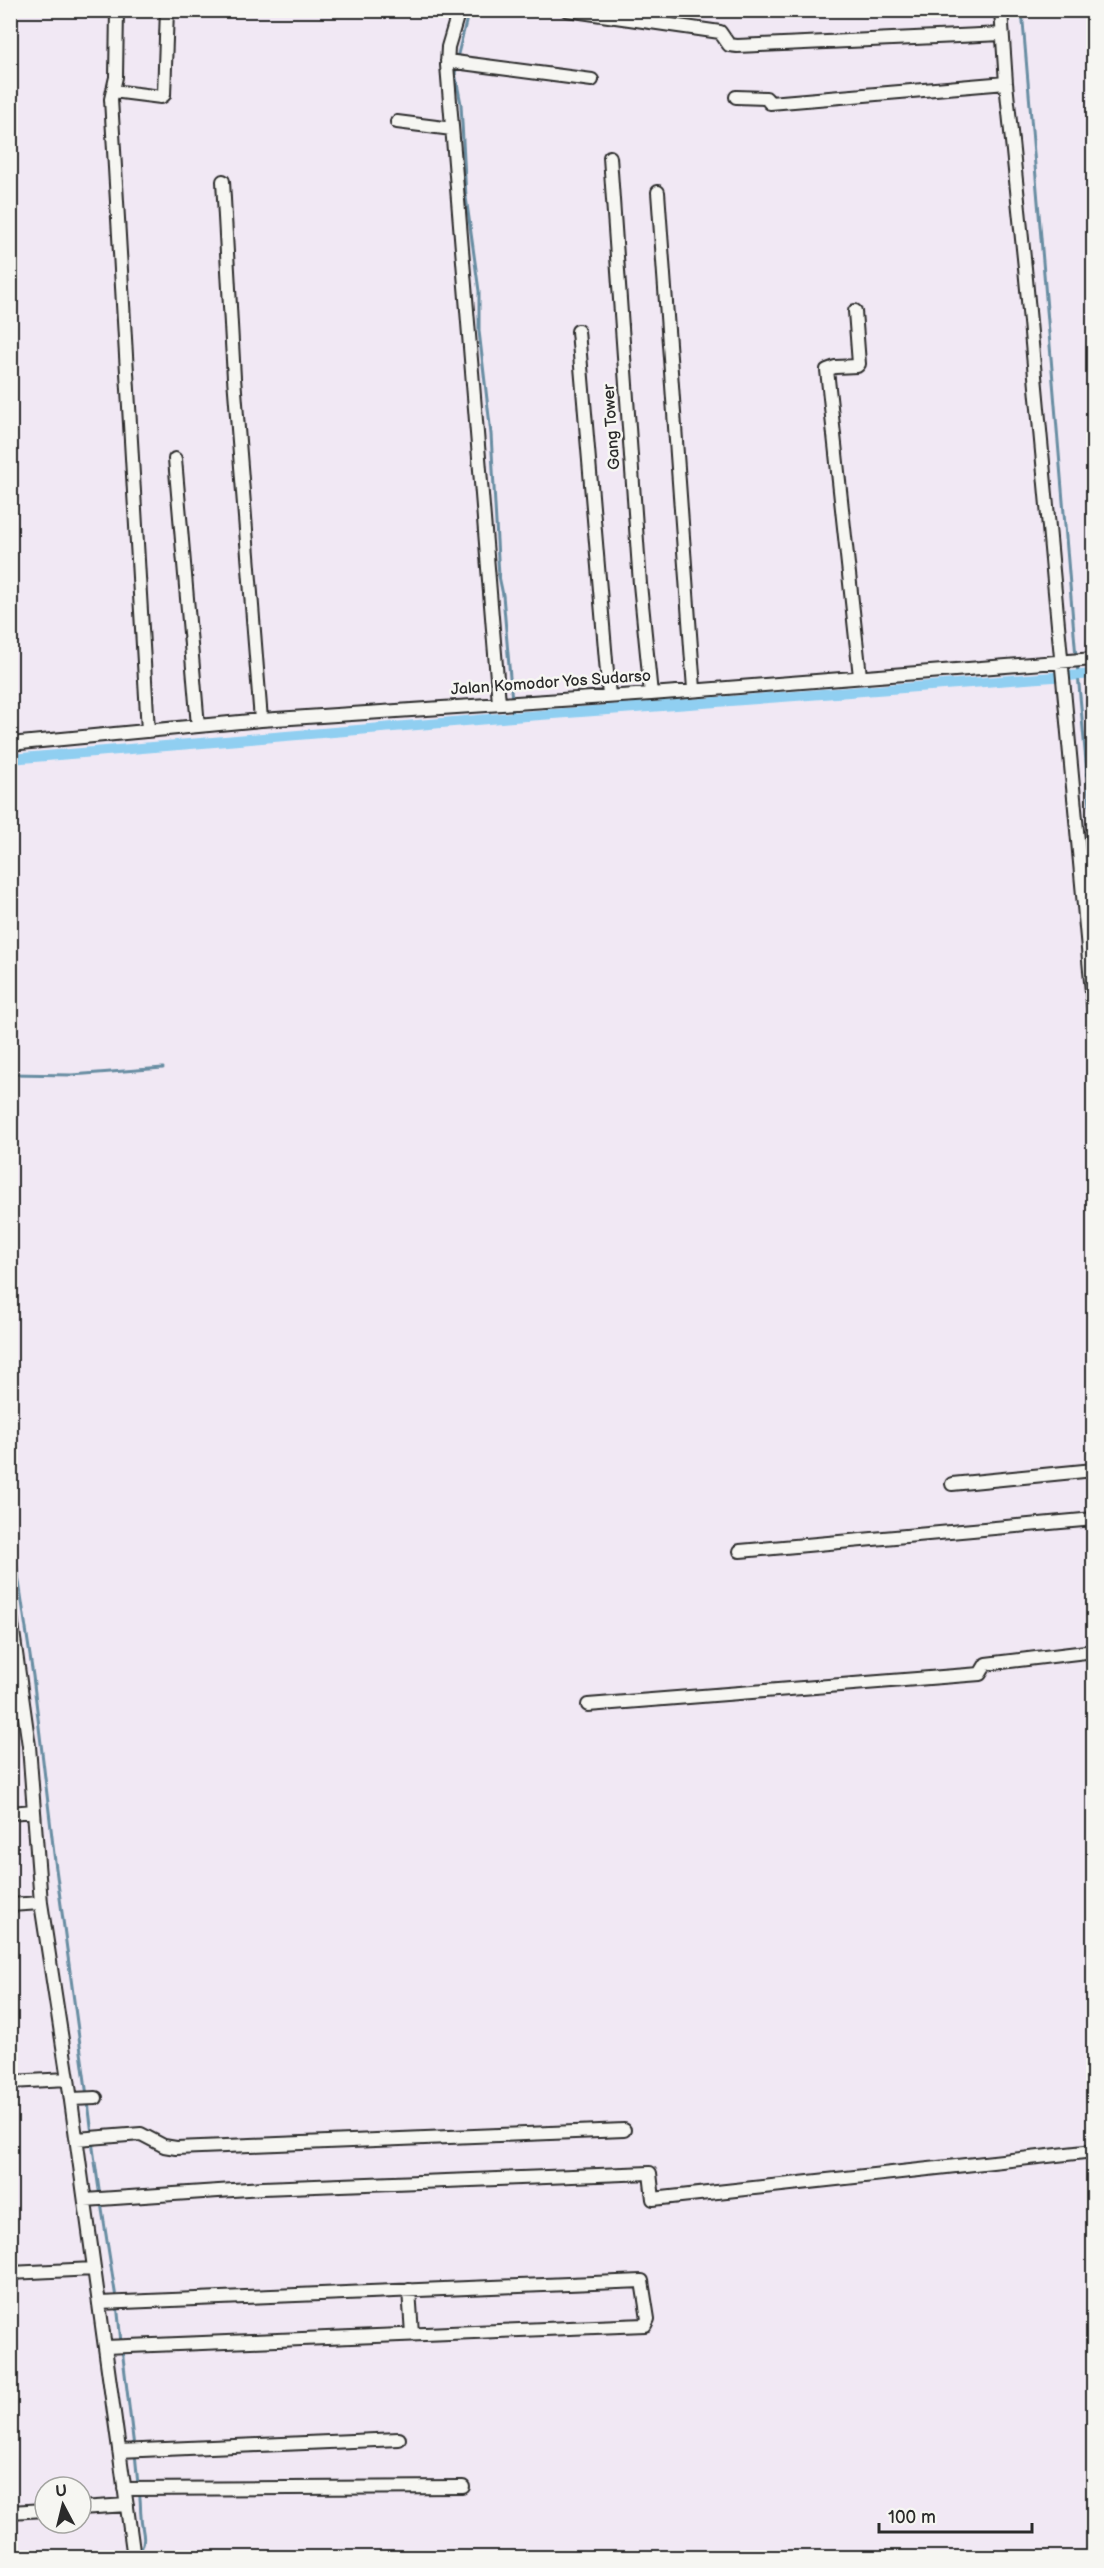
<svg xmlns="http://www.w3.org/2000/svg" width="1104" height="2568" font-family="'Balsamiq Sans',sans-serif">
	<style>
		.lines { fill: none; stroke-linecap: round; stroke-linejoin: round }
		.stream { stroke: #688da2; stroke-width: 3 }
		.canal { stroke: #90cff1; stroke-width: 10 }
		.minor-casing { stroke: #2b2b2b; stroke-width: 16 }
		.minor { stroke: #f6f6f2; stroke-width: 12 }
		.labels { text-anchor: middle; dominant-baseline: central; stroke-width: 5; stroke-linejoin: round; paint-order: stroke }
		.street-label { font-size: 16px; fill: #2b2b2b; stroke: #f6f6f2 }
	</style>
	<rect width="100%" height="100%" fill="#f1e8f4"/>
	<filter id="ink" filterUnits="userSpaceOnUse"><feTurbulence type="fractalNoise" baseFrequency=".0167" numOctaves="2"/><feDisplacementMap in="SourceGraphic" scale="12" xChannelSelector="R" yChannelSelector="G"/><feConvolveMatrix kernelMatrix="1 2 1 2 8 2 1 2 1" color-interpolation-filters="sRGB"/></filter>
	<g filter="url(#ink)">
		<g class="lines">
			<!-- stream -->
			<path class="stream" d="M1022,10L1076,657
				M458,54L469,10
				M457,66L455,73L461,104L466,197L479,291V331L491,434L499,576L503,595L512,701
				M1077,663L1094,850
				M512,707L513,717
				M10,1074L72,1075L163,1068
				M10,1521L33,1676L54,1854L87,2096
				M88,2102L92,2134
				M92,2141L100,2197
				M101,2203L116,2298
				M117,2304L121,2342
				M122,2349L134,2447
				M135,2453L138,2485
				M139,2492C141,2500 140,2507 141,2516C141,2530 147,2536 141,2550L144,2558"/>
			<!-- canal -->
			<path class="canal" d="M10,759L513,717L1094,674"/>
			<!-- minor casing -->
			<g class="minor-casing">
				<path id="minor" d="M117,10L116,77L111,99L148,731
					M459,10L448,47L447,65L499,703
					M567,10L720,32L729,45L737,46L1002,34
					M1001,10L1006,83L1025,268L1094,1014
					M447,61L592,80
					M113,91L161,97L164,95L167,10
					M736,97L766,98L770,103L1006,83
					M397,122L452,129
					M610,157L640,584L651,694
					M223,181L234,378L261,720
					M658,192L694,689
					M855,311L859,364L857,366L835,367L827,370L860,676
					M578,331L609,696
					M175,459L198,726
					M10,744L261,720L651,694L1094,659
					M952,1484L1094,1470
					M740,1551L1094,1519
					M10,1610L29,1746L41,1903L68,2079L134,2558
					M588,1705L980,1674L986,1664L1094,1651
					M10,1813L34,1811
					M10,1905L41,1903
					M10,2082L68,2079
					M71,2099L96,2098
					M77,2139L141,2134L164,2146L176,2148L624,2130
					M85,2200L263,2188L650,2173L653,2199L1094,2151
					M10,2273L94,2269
					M409,2290L412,2334
					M99,2303L642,2281L648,2319L645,2325L105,2347
					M119,2451L399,2439
					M124,2489L463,2487
					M81,2508L127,2505
					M10,2512L45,2510"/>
			</g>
			<!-- minor -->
			<use href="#minor" class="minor"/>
		</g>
	</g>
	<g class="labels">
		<!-- street labels -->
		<g class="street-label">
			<text transform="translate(612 427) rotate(-94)">Gang Tower</text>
			<text transform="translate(551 683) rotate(-4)">Jalan Komodor Yos Sudarso</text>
		</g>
	</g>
	<!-- margin -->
	<rect width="1104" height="2568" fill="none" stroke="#f6f6f2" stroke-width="36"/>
	<rect x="18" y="18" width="1068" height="2532" fill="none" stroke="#2b2b2b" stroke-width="2" filter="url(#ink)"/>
	<!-- north arrow -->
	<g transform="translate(63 2505) rotate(353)"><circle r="28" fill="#f6f6f2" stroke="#a5a5a2" stroke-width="1.5"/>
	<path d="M0-4.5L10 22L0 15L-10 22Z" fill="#2b2b2b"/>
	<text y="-9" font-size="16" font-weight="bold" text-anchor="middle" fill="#2b2b2b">U</text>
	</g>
	<!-- scale -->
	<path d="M879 2523v9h153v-9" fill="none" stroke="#2b2b2b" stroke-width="3"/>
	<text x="888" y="2523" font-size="18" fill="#2b2b2b" stroke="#f6f6f2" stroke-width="4.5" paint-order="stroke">100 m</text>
</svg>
